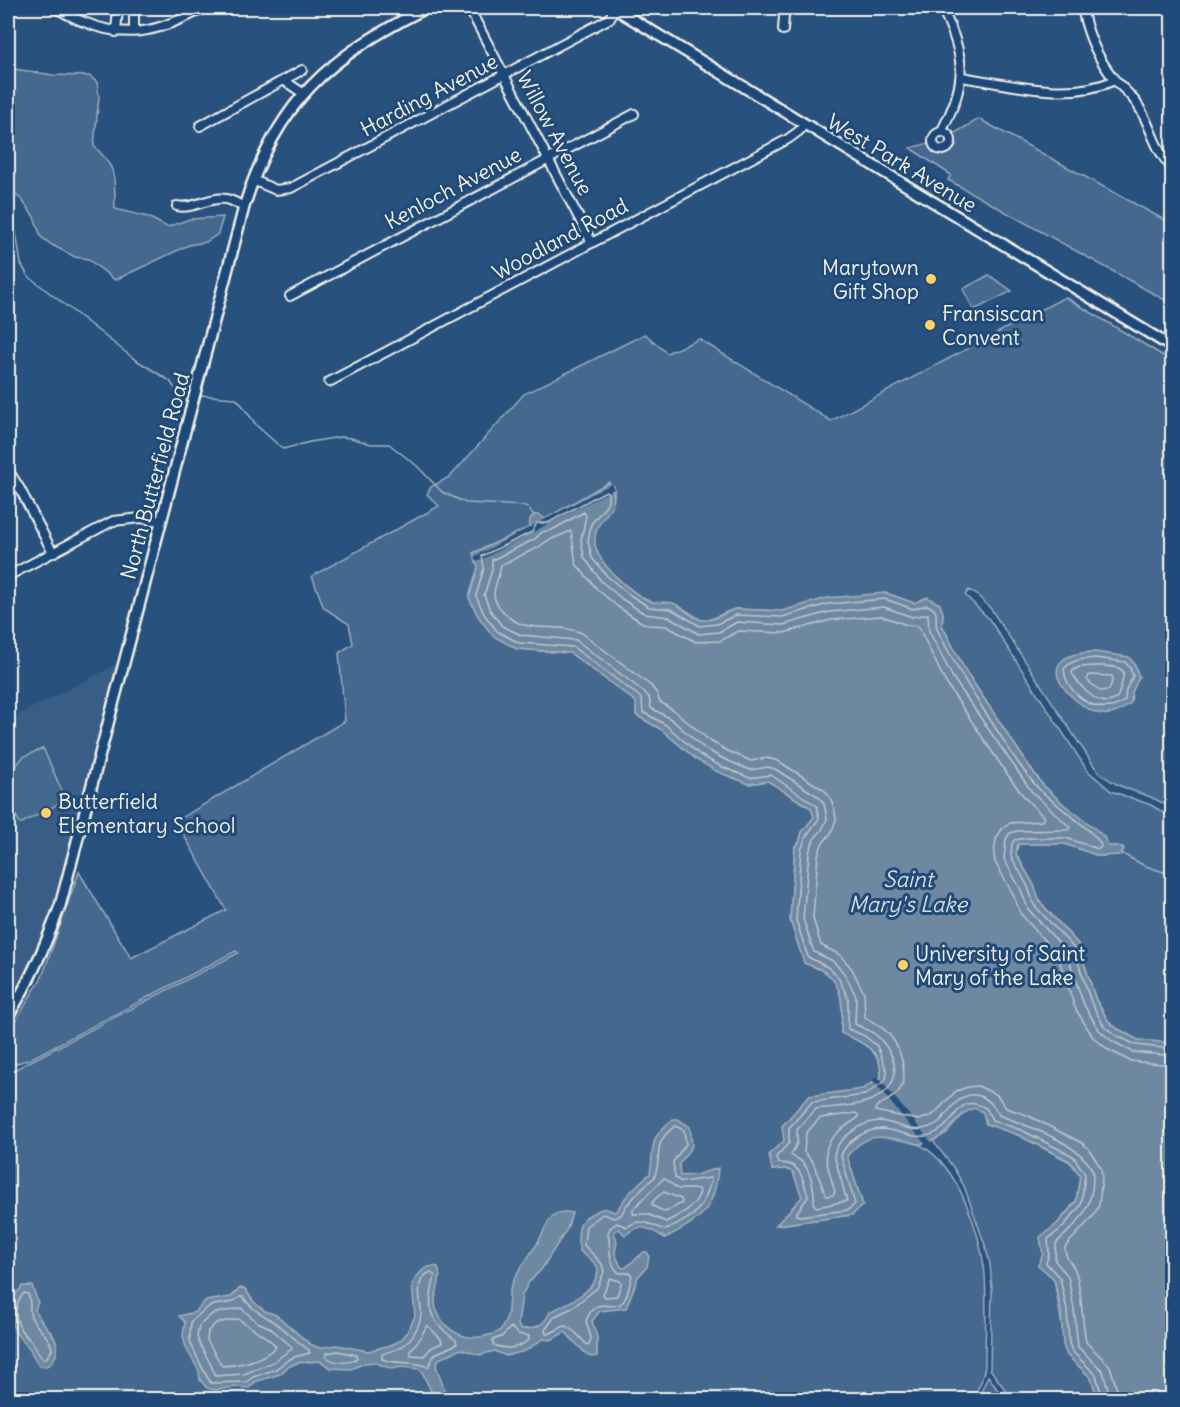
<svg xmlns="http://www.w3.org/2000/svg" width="1180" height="1407" font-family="Delius,sans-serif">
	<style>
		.built { fill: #375d86 }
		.green { fill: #45688e; stroke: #9cacbb; stroke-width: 1.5; fill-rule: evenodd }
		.water { fill: #6e88a2; stroke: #a4b2be; stroke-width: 1.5 }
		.pier { fill: #28517e }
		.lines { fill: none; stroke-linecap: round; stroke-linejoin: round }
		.shore { stroke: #bec7cc; stroke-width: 1.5 }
		.stream { stroke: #a4b2be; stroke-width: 1.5 }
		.minor-casing { stroke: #f4f1e8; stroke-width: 12 }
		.major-casing { stroke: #f4f1e8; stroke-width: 14 }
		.minor { stroke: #1f4a7a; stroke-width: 8 }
		.major { stroke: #1f4a7a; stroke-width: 9 }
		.poi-dot { fill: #ffd166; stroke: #1f4a7a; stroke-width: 2 }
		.labels { text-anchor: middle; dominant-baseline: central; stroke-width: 6; stroke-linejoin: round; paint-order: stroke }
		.street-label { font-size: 21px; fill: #f4f1e8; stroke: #1f4a7a }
		.poi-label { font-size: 21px; fill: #f4f1e8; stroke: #1f4a7a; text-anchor: start }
		.water-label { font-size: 22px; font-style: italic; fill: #d9dcda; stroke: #1f4a7a }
	</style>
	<rect width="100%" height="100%" fill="#28517e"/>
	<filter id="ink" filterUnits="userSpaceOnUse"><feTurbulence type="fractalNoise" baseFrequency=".0167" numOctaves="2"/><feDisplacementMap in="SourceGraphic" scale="12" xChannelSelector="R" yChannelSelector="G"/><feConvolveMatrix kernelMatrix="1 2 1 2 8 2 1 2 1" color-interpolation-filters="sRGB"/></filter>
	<g filter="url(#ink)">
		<!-- built -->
		<path class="built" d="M125,660L60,906L8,1015V720Z"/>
		<!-- green -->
		<path class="green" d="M8,68L53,75L89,76L97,82L99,97L94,146C119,170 114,178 115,209L148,217L167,227L190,219L223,217L218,234L206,242L189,245L115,280L88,259L75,257L52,245L41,237L34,217L22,200L8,189Z
			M979,119L1172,224V304L948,180L951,175L910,148L929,143L937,153C950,158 961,147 953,134Z
			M989,275L1012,291L974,310L963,289Z
			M1065,297L1172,361V809C1147,790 1121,794 1096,769L991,609L977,595L969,590L965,595L989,619L1087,770L1111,791L1151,805L1172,818V1043L1138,1040L1118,1029L1109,1022L1096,1000L1078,944L1040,902L1034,885L1016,854L1018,844H1065L1099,856H1106L1117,846H1108L1042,784L1025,760L965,670L942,625L943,613L886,593L782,611L735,609C723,612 715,619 703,621C693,615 681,605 670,603C664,602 657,604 652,602C632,596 594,561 594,540C595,514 617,517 614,486L476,562L479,567L469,597L517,649L570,653L637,702L636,715L662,730L697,760L749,784L768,781L811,808L814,817L802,832L799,843L795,846L790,920L804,962C810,966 819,968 825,972C846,987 842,1012 841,1033C861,1041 883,1051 881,1077L863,1089L840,1093L784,1141L772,1170L785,1169L793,1172L802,1197L778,1225L851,1215L863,1205L847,1156C864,1135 875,1134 900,1139C907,1141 915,1142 922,1146C959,1167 981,1234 985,1275C987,1305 985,1337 985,1367L981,1382L973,1399H8V1073L238,953L236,951L30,1059L8,1066V1034L42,977L79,872L131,958L226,910L176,821L345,721L339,653L353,644L349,624L324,608L312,576L439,506L427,494L431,487L451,476L524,394L645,334L667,353L699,339L831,421ZM1095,652L1139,676L1132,692L1071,696L1058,674C1068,652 1072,654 1095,652Z
			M43,748L66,800L20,824L11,805L8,776L23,757Z
			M974,1108L983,1112L986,1124L1018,1135L1070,1162L1080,1175L1076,1201L1057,1224L1041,1237L1054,1279L1067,1355L1091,1378L1098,1399H1012L990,1369L992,1290L990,1264L985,1245L964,1186L953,1167L933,1141L947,1133L967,1110Z
			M988,1376L1004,1399H978Z"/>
		<!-- water -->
		<path class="water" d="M609,482C626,512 592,515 595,543C597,564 631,593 650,601C657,604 666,601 673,603C684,607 694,621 705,620C717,620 725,612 735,609L782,611L827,598L886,593L914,603L927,597L940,604L943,613L942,625L965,670L1025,760L1042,784L1062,803L1092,826L1104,837L1108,846H1117L1124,849L1121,855L1099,856L1065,844H1018L1016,854L1034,885L1040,902L1078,944L1096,1000L1109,1022L1118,1029L1138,1040L1172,1043V1399H1098L1091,1378L1067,1355L1063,1345L1061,1310L1054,1279L1038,1265L1043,1254L1040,1237L1057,1224L1076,1202L1080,1175L1070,1161L1018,1135L986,1124L983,1112L974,1108C953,1115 949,1141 920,1144C916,1144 910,1142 906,1141C879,1135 866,1133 847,1156L863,1205L852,1215L776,1225L802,1197L793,1172L785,1169L772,1170L769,1154L784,1141L782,1126L809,1096L863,1089L881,1077C884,1052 861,1041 841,1033C842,1012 846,987 825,972C819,968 811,966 804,963L790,920L795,846L799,843L802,832L814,817L811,808L768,781L749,784L718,772L697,760L662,730L636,715V702L570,653L517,649L493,636L478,616L469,598L478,567L473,553L530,527V519L534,515H540L545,519Z
			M1095,652L1129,657L1135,665L1139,677L1132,692L1131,703C1122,710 1113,716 1102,714C1087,713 1051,684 1058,667C1063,653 1084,653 1095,652Z
			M673,1119H678L690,1127L692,1146L679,1164L680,1176L696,1175L718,1168C715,1211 701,1219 665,1238C656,1233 643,1223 633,1230C630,1231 628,1234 625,1235L619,1229L614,1232L617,1241L615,1253L621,1267L625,1268L644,1252H647L649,1256L647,1267L638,1277L626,1308L600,1311L592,1321L597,1337V1356L591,1357L587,1355L565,1332L551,1340L543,1339L525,1351L506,1356L494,1351L480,1355L461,1349L439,1359L436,1366L446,1394L437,1396L431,1391L422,1372L419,1369L402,1367L392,1369L373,1362L365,1363L351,1369L331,1368L320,1361L297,1363L288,1367L280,1374L255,1382L249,1388L236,1387L215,1390L207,1388L200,1380L199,1371L186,1348L183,1336L185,1322L179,1316L195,1312L205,1301L231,1297L240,1288L245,1289L254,1302L265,1311L276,1315L310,1344L319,1348L337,1345L368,1351L391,1345L401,1340L407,1333L415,1316L412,1284C419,1274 425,1263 438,1267C444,1284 430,1297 437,1311C446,1333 467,1342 489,1335C493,1334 499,1333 501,1329C511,1316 507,1301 510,1289C516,1271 529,1258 538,1242C543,1234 546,1224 551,1218C556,1212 565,1211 572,1213L567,1229L541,1270L529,1282L522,1295L518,1324L520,1329C535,1329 544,1326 550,1312C566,1304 594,1293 598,1272C599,1262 586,1258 581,1252C576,1245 578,1227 582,1221C585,1217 589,1215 593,1213C602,1208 605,1207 614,1212L618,1210C621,1200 641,1180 650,1174C655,1145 647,1140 673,1119Z
			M23,1286H32L38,1302L35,1310C42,1327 65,1339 55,1357C51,1365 48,1367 39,1366C35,1361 33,1355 30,1349C26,1344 21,1340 17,1334C6,1318 9,1299 23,1286Z"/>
		<!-- pier -->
		<path class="pier" d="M611,484L614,489L477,562L474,557Z
			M877,1076L932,1143L926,1145L872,1080Z"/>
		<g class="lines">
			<!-- shore -->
			<path class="shore" d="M1096,658L1125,662L1130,668L1133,676L1126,690L1125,700C1102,721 1065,694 1064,669C1072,659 1084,659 1096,658Z
				M1095,666C1103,666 1117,665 1123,671C1125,674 1119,695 1117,697C1102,713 1078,685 1072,673L1073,670L1080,667Z
				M1089,675L1112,676L1113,679L1109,690L1100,691L1087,680Z
				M856,1113L858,1115V1118C817,1144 823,1150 835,1192L833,1195L826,1196L813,1162L804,1152L806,1133L820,1118Z
				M675,1126L684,1130L686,1144L673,1162L675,1178L682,1182L710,1178L711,1181C702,1212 694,1217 666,1230C651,1226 641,1216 627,1227L617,1223L610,1228L608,1233C611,1247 607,1262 619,1273H630L632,1276C630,1282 628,1298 622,1303C609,1312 596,1294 586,1321L591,1338L589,1345L586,1344L576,1333L566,1326L562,1327L549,1334H546L545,1330L555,1316L572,1308L597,1288L604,1272L602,1264L584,1245L586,1226L603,1214L614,1218L621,1215L626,1206L644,1186L654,1178C664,1154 650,1145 675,1126Z
				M664,1178L678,1189H699L700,1192C695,1208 680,1215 666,1222L647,1214H633V1209Z
				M664,1192L681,1199L682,1203L665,1212L653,1206L652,1203L656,1198Z
				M431,1272L435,1276C427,1309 427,1320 456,1340L457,1344L435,1354L428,1367C413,1360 397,1365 382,1359V1354C389,1351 398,1350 404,1345C412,1339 420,1325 421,1315C422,1300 412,1280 431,1272Z
				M610,1278L620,1281L621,1284L617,1296L605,1297L603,1294Z
				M24,1293L28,1294C32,1303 28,1309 31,1317C37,1329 52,1338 52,1350L45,1360C39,1357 38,1351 34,1345C30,1339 24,1335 21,1330C14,1317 14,1303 24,1293Z
				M240,1297H243C253,1311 261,1313 274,1322C286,1330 297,1342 309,1350L310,1353L294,1357L285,1362L276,1369L253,1377L246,1382L211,1383C208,1380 191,1346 190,1340C189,1334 191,1327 191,1321C197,1317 201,1312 207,1308C218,1301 228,1307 240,1297Z
				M241,1308L257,1322L269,1327L291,1346L292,1349L273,1362L244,1374L215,1376L211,1365L199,1343L197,1336L199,1326L212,1314Z
				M238,1319C248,1326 271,1338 276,1347C262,1360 240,1365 222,1366L207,1340L208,1331L216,1323Z
				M427,1325L441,1339L442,1343L431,1348L424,1356L411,1355L410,1351L419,1340Z
				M511,1327L518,1334L529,1336V1340C517,1349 507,1350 493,1345V1340L501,1337Z
				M338,1351L356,1355L357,1358C348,1365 335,1363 326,1357L327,1353Z
				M1103,1400L1096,1375L1072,1351L1069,1343L1067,1310L1060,1278L1046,1263L1049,1254L1048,1239L1062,1228L1081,1205L1085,1174L1073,1156L1021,1130L992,1120L986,1108C960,1094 959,1115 943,1128C920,1146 904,1130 881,1129C866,1129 845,1142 841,1156L855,1204L848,1210L800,1216L797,1215V1212L808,1197C803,1178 801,1162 778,1163L776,1157L789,1143V1128L812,1102L865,1095L886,1080L887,1071L877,1046L865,1036L848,1029V998L838,977L829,968L808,957L796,920L801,850L807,835L819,819L817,806L771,775L750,778L720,766L700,755L666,725L643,712L642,702L640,697L573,647L519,643L497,631L484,614L476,596L484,568L482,556L532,532L537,523H548L606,491L608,493V501L604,508L591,524L588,541L592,558L607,576L627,593L649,607L671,609L700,626L717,624L736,615L782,617L828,604L885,599L913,609L927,605C943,612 932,618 938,631C953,662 970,690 989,718C1005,742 1020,769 1040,790C1054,804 1095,831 1101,845L1100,848L1098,849L1066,838H1027L1014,840L1012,844L1011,856L1028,887L1034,905L1073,947L1091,1002L1104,1026L1115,1035L1136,1045L1172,1049
				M1111,1400L1103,1371L1078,1347L1074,1309L1068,1276L1055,1261L1056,1243C1081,1221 1094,1207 1093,1172C1082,1143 1026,1126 999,1115C991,1099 975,1087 958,1101C950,1107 946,1116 939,1122C935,1125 927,1128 922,1129C908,1132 894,1122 880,1121C863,1121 837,1138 834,1155L847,1201L817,1207L814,1205C815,1193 812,1173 803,1163C800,1159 794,1158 791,1155L797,1143V1130L816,1109C832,1107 850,1107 866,1102C898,1092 903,1066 882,1041C875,1032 865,1029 855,1024L856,996L844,973L833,961L814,952L803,919L809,853L814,839L822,830L827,819L824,804L819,797L775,769L768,767L750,770L724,759L705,749L671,719L651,708L649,697L644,692L576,640L521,635L502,626L490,610L484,595L492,570V560L535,539L542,532L552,530L584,512L586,516L581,540L584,557L601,581L622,599L645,614L669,617L699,634L719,632L737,622L783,625L829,612L884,607L912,617L928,614L929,631L953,678L1032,792L1070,827L1068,830L1017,831L1010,833L1006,839L1004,859L1021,890L1028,909L1066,951L1084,1005L1099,1030L1112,1041L1133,1052L1172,1056
				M1120,1400L1110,1366L1086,1342C1082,1320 1082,1298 1077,1276C1074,1262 1065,1262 1065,1247L1094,1215L1099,1205L1102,1177L1101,1168L1088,1148L1082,1143L1027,1115L1006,1108L997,1095L978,1086L968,1087L956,1091L933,1115L919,1120L875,1111L876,1107C884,1102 894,1098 899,1091C910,1075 900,1046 888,1033C881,1026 872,1022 865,1017L864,993L852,969L840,955L821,945L813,918L818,855L822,844L831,833L836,820L835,811L830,797L824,790L778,761L767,758L751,761L728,751L710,741L676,712L660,702L656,692L650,685L582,633C555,621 522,637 502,610C498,606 494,599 494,593C495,584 500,574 501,565L539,547L547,541L571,531L576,564L597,589L618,607L641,622L648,625L666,626L696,642L720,641L738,631L784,633L831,620L882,616L907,625L918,626L946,683L1007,774L1025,798L1044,817L1042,821L1010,823L1002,829L996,839L994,854L995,862L1013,894L1020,913L1058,956L1075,1008L1093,1037L1107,1049L1130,1061L1172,1065"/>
			<!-- stream -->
			<path class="stream" d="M8,192L11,200L21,264L28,276L133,358L170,381L178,393L191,394
				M199,395L234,398L239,401L257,426L283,449L310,442L340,437L351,438L371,444H389L417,466L442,492L466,503L526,506L534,515
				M1121,853L1143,865L1172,875"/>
			<!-- minor casing -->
			<g class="minor-casing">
				<path id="minor" d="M54,8C64,12 73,18 84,22C132,42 161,29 205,8
					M469,8L592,243
					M780,8L784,16L783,30
					M1082,8C1087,33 1098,59 1114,79C1123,89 1133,96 1139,107C1152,128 1154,149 1172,168
					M116,32L118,8
					M134,32V8
					M961,77C1010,84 1068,102 1115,80
					M285,81L304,94
					M200,126L302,70
					M941,132C968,81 966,59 942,8
					M933 141a9 9 0 1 1 18 0a9 9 0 1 1-18 0Z
					M253,180L276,190L291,188L605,21L610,18L614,8
					M177,206C193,210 209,196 226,199C232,200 238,204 244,207
					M290,296L634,114
					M329,382L788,139L799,131L804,125
					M8,470L20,489L53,553
					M8,576L113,521L141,518L160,521"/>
			</g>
			<!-- major casing -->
			<g class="major-casing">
				<path id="major" d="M614,8L1172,347
					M8,1016C30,982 46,944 60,906L244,207C277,101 329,57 426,8"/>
			</g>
			<!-- minor -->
			<use href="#minor" class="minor"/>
			<!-- major -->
			<use href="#major" class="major"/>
		</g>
	</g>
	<!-- markers -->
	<g class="poi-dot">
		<circle cx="931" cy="279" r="6"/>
		<circle cx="930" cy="325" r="6"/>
		<circle cx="46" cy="813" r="6"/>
		<circle cx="903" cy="965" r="6"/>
	</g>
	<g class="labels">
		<!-- street labels -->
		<g class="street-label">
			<text transform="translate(429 95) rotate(-28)">Harding Avenue</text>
			<text transform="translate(555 133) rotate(62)">Willow Avenue</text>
			<text transform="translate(902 163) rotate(31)">West Park Avenue</text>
			<text transform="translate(453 188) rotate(-28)">Kenloch Avenue</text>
			<text transform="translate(560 239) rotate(-28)">Woodland Road</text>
			<text transform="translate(155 476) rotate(-75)">North Butterfield Road</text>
		</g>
		<!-- poi labels -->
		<g class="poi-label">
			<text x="919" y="267" text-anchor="end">Marytown<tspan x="919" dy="24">Gift Shop</tspan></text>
			<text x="942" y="313">Fransiscan<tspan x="942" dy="24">Convent</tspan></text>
			<text x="58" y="801">Butterfield<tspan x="58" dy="24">Elementary School</tspan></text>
			<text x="915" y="953">University of Saint<tspan x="915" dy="24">Mary of the Lake</tspan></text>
		</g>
		<!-- water labels -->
		<g class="water-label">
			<text x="908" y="879">Saint<tspan x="908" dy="25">Mary's Lake</tspan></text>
		</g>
	</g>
	<!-- margin -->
	<rect width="1180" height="1407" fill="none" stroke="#1f4a7a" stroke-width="30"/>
	<rect x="15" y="15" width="1150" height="1377" fill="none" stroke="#f4f1e8" stroke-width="2" filter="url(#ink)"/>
</svg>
